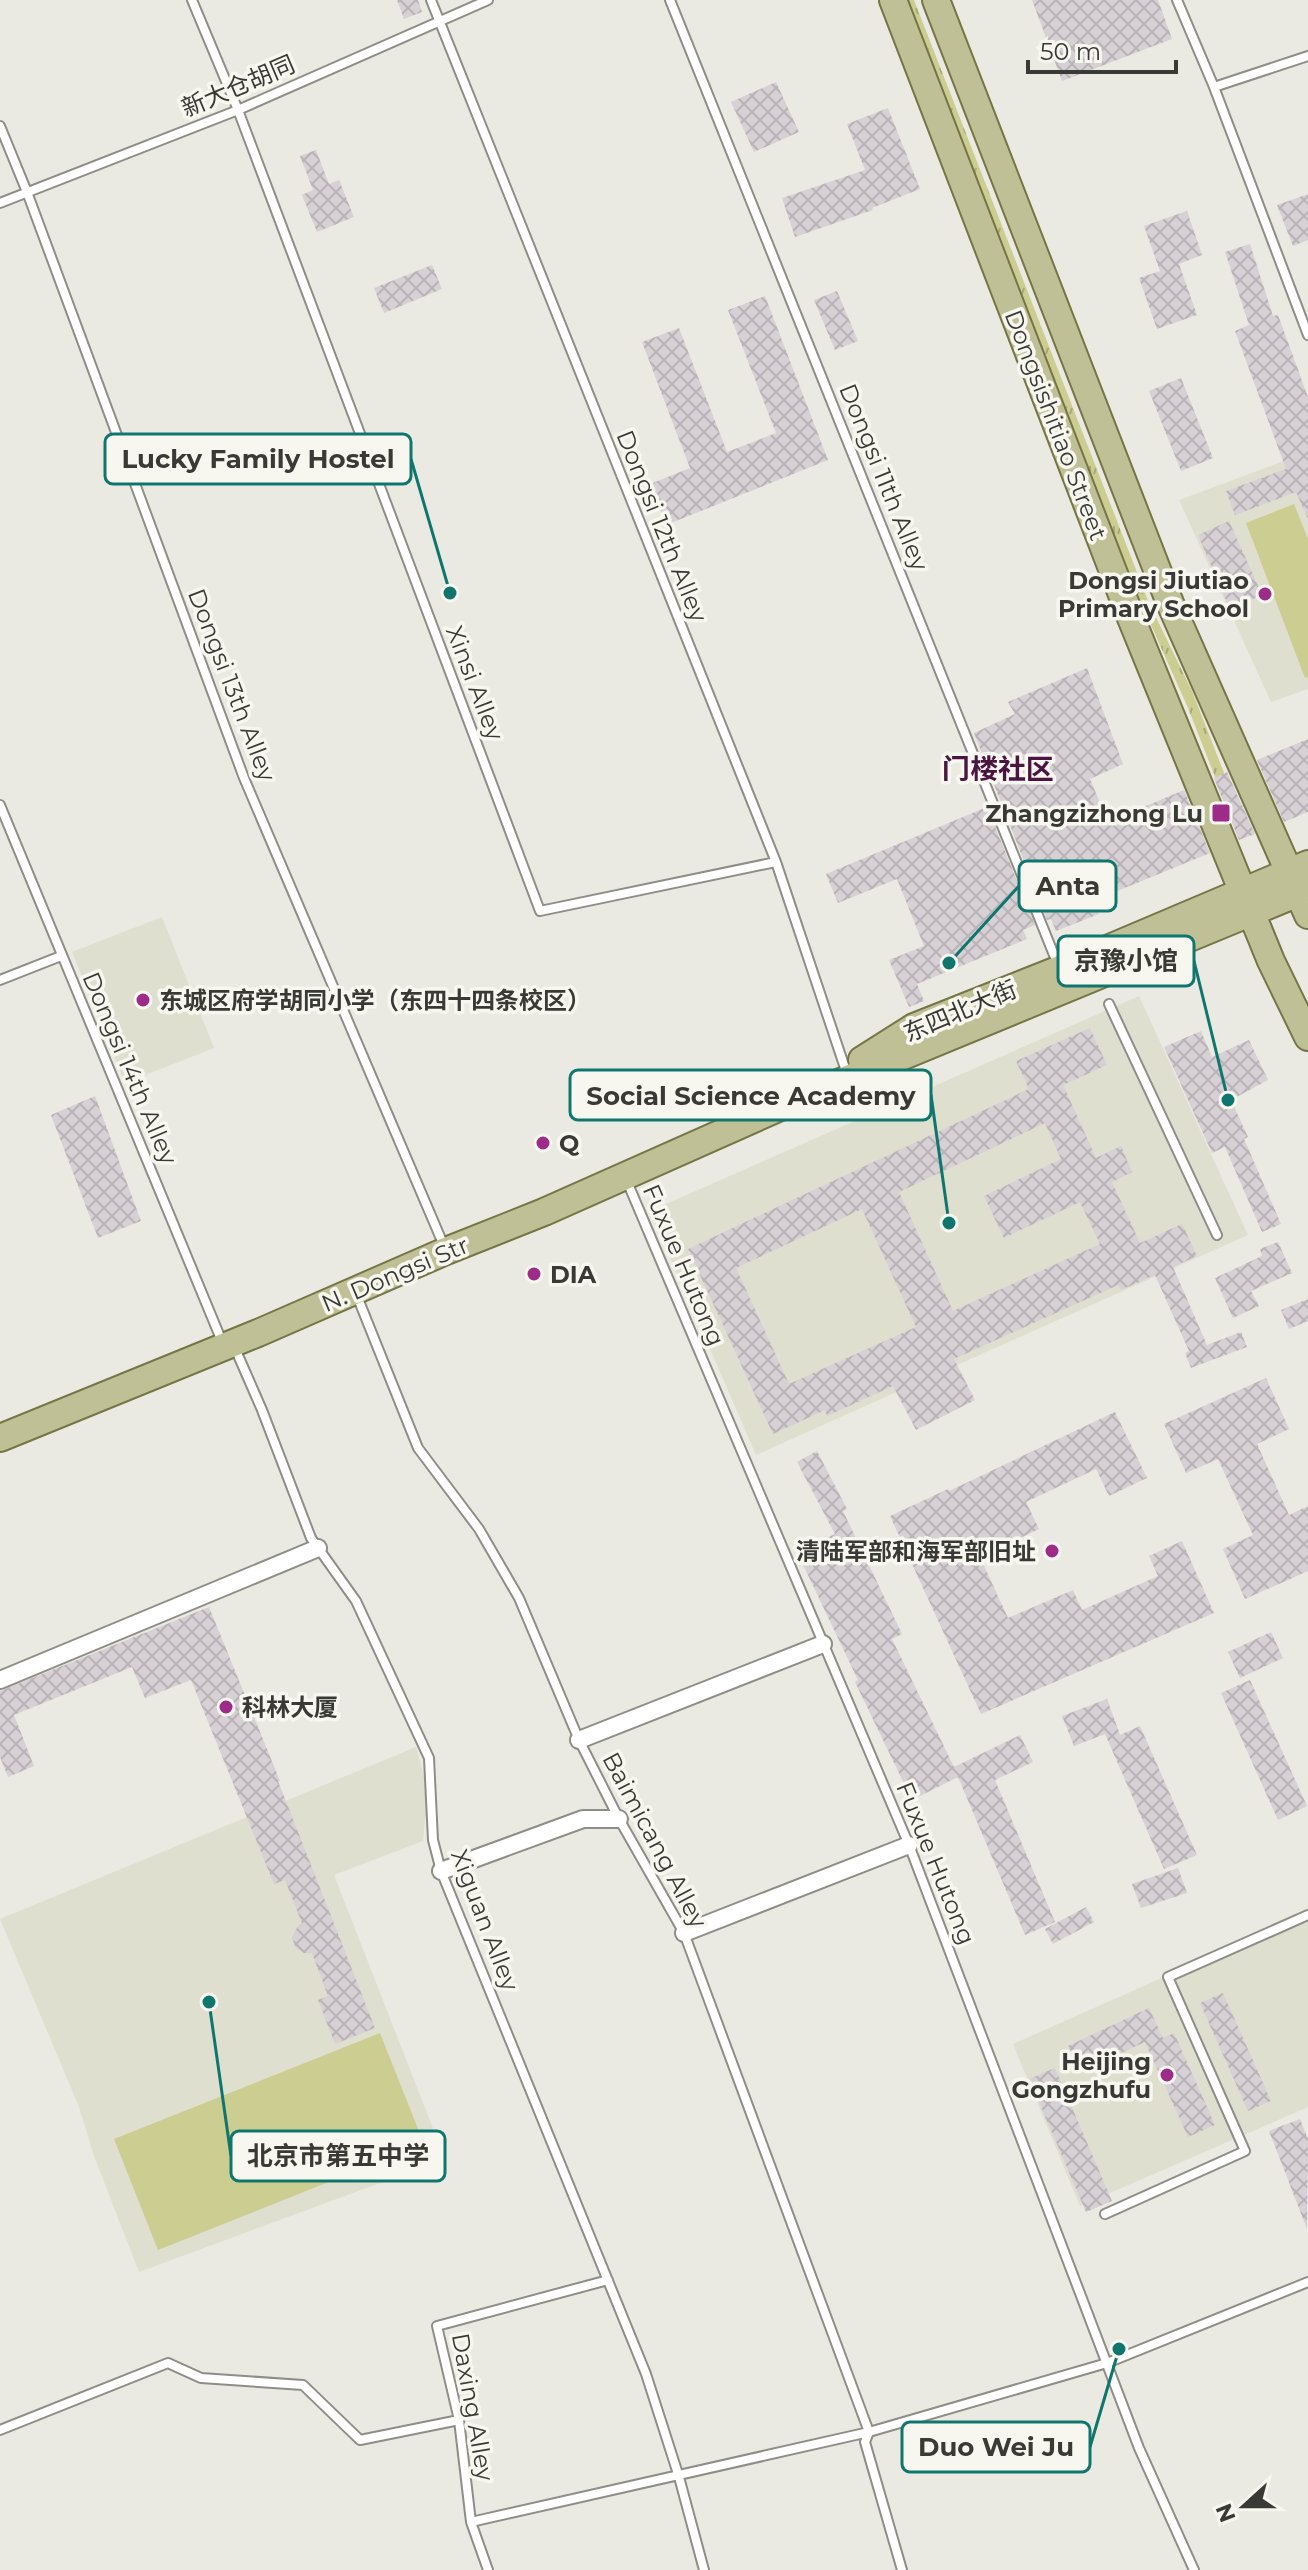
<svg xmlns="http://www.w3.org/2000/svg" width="1308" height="2570" font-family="Montserrat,'Noto Sans SC',sans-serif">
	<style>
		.built { fill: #dedfcf }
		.grass { fill: url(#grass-tufts) }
		.pitch { fill: #cccd91 }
		.building { fill: url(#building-cross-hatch); fill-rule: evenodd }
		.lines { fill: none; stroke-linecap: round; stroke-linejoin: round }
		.lane-casing { stroke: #8e8e87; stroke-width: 12 }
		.street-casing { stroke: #8e8e87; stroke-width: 20 }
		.primary-casing { stroke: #757546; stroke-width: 30 }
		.lane { stroke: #fff; stroke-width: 8 }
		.street { stroke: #fff; stroke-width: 16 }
		.primary { stroke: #bfc095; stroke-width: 26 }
		.poi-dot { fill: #9d2b88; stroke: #f7f7ef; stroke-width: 3 }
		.labels { text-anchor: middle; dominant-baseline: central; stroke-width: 7; stroke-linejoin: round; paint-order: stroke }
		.street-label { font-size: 24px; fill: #393936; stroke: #f7f7ef }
		.poi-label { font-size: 24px; font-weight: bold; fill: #393936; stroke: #f7f7ef; text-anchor: end }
		.quarter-label { font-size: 28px; font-weight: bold; fill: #4b1541; stroke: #f7f7ef }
		.leader { fill: none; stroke: #0f766e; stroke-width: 3 }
		.callout-dot { fill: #0f766e; stroke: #f7f7ef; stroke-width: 3 }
		.callout { fill: #f7f7ef; stroke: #0f766e; stroke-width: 3 }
		.callout-label { font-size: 26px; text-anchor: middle; font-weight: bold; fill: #393936 }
	</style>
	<defs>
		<pattern id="grass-tufts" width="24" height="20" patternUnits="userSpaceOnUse" patternTransform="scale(2)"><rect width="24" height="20" fill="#cccd91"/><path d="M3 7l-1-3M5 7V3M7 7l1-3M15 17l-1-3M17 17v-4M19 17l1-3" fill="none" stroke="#a7a777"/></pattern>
		<pattern id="building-cross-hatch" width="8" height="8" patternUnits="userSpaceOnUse" patternTransform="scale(2)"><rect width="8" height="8" fill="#d7d0d5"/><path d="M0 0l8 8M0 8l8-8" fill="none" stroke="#b9b3b7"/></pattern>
	</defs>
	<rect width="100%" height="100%" fill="#eaeae2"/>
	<!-- built -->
	<path class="built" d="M1308,452V689L1271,702L1179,500Z
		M162,917L214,1048L125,1083L72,952Z
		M1139,996L1248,1235L756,1455L650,1211Z
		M416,1747L428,1792L429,1806L425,1819L423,1841L334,1875L445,2159L139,2272L94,2156L79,2107L0,1919Z
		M1308,1913V2107L1080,2206L1013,2044Z"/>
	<!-- grass -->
	<path class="grass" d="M906,0H914L1149,603L1192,691L1248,834L1239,838L1188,708L1131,580Z"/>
	<!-- pitch -->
	<path class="pitch" d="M1294,504L1308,539V677L1305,678L1246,523Z
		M380,2033L424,2144L158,2250L114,2139Z"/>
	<!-- building -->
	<path class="building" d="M397,0H418L422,12L404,19Z
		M1032,0H1158L1172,39L1062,81Z
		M776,82L799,132L754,152L731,102Z
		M888,108L920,189L872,208L873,210L795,237L782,198L865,170L847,124Z
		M316,150L329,184L339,180L354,217L317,232L302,195L313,190L300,156Z
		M1308,194V240L1293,246L1277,205Z
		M1187,211L1202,255L1179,264L1197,315L1157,329L1139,278L1160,271L1144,226Z
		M1250,244L1273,316L1278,315L1308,397V519L1296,492L1235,515L1226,491L1286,469L1235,331L1249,325L1225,252Z
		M432,265L442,289L384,313L374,288Z
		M837,291L858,341L835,350L814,300Z
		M765,296L828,460L666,525L650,484L690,468L642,342L679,328L727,452L776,433L728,310Z
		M1181,378L1213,458L1181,471L1149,391Z
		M1229,521L1262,595L1230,609L1198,535Z
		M1087,668L1123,764L1090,779L1108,822L1184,790L1210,853L1093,901L1099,914L1056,931L1051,919L1047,920L974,733L1015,714L1008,702Z
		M1308,739V812L1284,822L1257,760Z
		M1227,772L1255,834L1239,840L1214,778Z
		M987,807L1035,925L1023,930L1027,939L917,984L924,1001L909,1007L889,960L924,946L897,879L838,903L826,874Z
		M1090,1028L1107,1065L1063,1085L1096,1158L1121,1146L1132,1172L1112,1182L1140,1243L1182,1224L1197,1256L1173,1267L1207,1345L1241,1332L1247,1347L1191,1368L1185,1353L1189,1351L1155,1275L1121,1290L1118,1285L954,1359L975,1400L916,1430L893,1386L827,1416L825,1410L773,1434L688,1249L1029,1089L1016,1061ZM1045,1123L1061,1159L984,1196L1004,1238L1080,1202L1100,1244L953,1311L899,1192ZM862,1209L916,1327L789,1384L736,1268Z
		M1201,1031L1212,1057L1249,1040L1268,1080L1231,1100L1248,1137L1244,1139L1281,1224L1262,1232L1225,1147L1212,1153L1164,1047Z
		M95,1096L141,1221L98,1238L51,1115Z
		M1278,1242L1292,1273L1251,1291L1259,1306L1233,1318L1215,1278L1262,1256L1260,1249Z
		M1308,1299V1321L1289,1329L1281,1310Z
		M1266,1378L1289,1429L1257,1444L1289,1515L1308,1506V1571L1245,1599L1223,1549L1253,1535L1218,1459L1186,1473L1164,1424Z
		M1115,1412L1147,1478L1109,1496L1096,1469L1026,1502L1039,1529L980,1557L1008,1618L1073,1590L1082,1610L1158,1576L1149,1556L1182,1541L1214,1613L981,1714L890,1516L948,1489L949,1491Z
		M817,1451L847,1509L843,1511L902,1634L892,1639L954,1767L1020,1735L1033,1762L995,1780L1055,1922L1025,1935L958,1777L912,1800L855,1682L858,1680L797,1552L835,1534L797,1462Z
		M209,1607L280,1781H278L375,2028L335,2044L318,2000L328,1996L312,1953H304L296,1948L292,1938L296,1929L302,1923L285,1880L274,1884L191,1680L145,1698L132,1667L14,1715L34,1766L8,1777L0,1757V1691Z
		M1271,1632L1283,1658L1240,1678L1228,1652Z
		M1250,1680L1307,1806L1278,1820L1221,1693Z
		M1107,1699L1120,1735L1140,1726L1197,1855L1164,1869L1105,1734L1074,1746L1062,1716Z
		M1178,1868L1187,1893L1141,1908L1132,1884Z
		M1086,1907L1094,1922L1053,1944L1045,1929Z
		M1223,1993L1271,2101L1248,2111L1200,2003Z
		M1149,2008L1163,2038L1174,2033L1215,2125L1188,2137L1145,2042L1080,2072L1068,2046Z
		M1055,2068L1112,2201L1086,2212L1029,2079Z
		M1300,2119L1308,2139L1307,2229L1269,2131Z"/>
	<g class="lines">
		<!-- lane casing -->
		<g class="lane-casing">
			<path id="lane" d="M192,0L238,110L540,911L776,862
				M431,0L776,862L846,1071
				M670,0L1058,965
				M1177,0L1214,87L1308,335
				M1214,87L1308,56
				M0,126L27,192L244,778L444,1246
				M0,203L238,110L488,0
				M0,805L223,1344
				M0,980L61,956
				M1109,1004L1217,1235
				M626,1179L909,1845L1139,2448L1194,2570
				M357,1296L418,1448L479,1529L519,1598L579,1740L619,1819L684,1933L869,2432L865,2442L902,2570
				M234,1346L262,1410L311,1538L356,1601L429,1758L433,1840L441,1871L646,2374L679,2477L704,2570
				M1105,2214L1245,2151L1168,1977L1308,1915
				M0,2430L168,2363L201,2378L303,2385L360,2440L459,2420
				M471,2522L869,2432L1107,2363L1308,2282
				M488,2570L471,2522L459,2420L437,2326L608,2280"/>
		</g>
		<!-- street casing -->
		<g class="street-casing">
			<path id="street" d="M0,1680L318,1548
				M579,1740L823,1644
				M441,1871L583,1819H619
				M684,1933L909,1845"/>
		</g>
		<!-- primary casing -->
		<g class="primary-casing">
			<path id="primary" d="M893,0L1131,618L1271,961L1308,1037
				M936,0L1170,603L1308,915
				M862,1060L914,1027L1060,969L1308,864
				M0,1438L258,1333L446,1251L544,1212L787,1104L1308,889"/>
		</g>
		<!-- lane -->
		<use href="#lane" class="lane"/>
		<!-- street -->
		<use href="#street" class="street"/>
		<!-- primary -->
		<use href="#primary" class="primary"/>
	</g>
	<!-- markers -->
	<g class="poi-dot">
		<circle cx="1265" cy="594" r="8"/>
		<rect x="1211" y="803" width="20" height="20" rx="4"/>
		<circle cx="143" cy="1000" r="8"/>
		<circle cx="543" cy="1143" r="8"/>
		<circle cx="534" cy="1274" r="8"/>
		<circle cx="1052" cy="1551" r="8"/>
		<circle cx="226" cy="1707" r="8"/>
		<circle cx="1167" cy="2075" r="8"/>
	</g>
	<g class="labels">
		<!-- street labels -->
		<g class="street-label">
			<text transform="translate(238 86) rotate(-23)">新大仓胡同</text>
			<text transform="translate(1056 425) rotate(69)">Dongsishitiao Street</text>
			<text transform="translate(884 477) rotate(68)">Dongsi 11th Alley</text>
			<text transform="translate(662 526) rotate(68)">Dongsi 12th Alley</text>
			<text transform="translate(475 683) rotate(69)">Xinsi Alley</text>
			<text transform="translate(232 685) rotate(69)">Dongsi 13th Alley</text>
			<text transform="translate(960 1011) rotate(-23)">东四北大街</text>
			<text transform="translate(130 1068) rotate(67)">Dongsi 14th Alley</text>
			<text transform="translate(684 1265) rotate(67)">Fuxue Hutong</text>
			<text transform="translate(395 1274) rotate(-23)">N. Dongsi Str</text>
			<text transform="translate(655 1840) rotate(62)">Baimicang Alley</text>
			<text transform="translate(936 1863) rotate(68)">Fuxue Hutong</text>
			<text transform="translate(485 1920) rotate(69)">Xiguan Alley</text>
			<text transform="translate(473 2407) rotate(80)">Daxing Alley</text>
		</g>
		<!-- poi labels -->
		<g class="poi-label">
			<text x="1249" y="580">Dongsi Jiutiao<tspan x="1249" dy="28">Primary School</tspan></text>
			<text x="1203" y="813">Zhangzizhong Lu</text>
			<text x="159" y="1000" text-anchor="start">东城区府学胡同小学（东四十四条校区）</text>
			<text x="559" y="1143" text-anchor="start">Q</text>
			<text x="550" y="1274" text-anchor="start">DIA</text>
			<text x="1036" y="1551">清陆军部和海军部旧址</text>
			<text x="242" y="1707" text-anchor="start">科林大厦</text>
			<text x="1151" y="2061">Heijing<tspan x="1151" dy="28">Gongzhufu</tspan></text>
		</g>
		<!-- quarter labels -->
		<g class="quarter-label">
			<text x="998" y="769">门楼社区</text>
		</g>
	</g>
	<!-- callouts -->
	<path class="leader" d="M450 593L411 459M949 963L1019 886M1228 1100L1194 961M949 1223L931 1095M209 2002L231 2156M1119 2349L1090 2447"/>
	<g class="callout-dot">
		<circle cx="450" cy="593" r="8"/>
		<circle cx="949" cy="963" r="8"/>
		<circle cx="1228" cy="1100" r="8"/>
		<circle cx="949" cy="1223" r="8"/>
		<circle cx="209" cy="2002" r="8"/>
		<circle cx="1119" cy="2349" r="8"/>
	</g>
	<g class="callout">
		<rect x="105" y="434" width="306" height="50" rx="8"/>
		<rect x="1019" y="861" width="97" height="50" rx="8"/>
		<rect x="1058" y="936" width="136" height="50" rx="8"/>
		<rect x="570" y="1070" width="361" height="50" rx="8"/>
		<rect x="231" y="2131" width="214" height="50" rx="8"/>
		<rect x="902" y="2422" width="188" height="50" rx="8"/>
	</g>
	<g class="callout-label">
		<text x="258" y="468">Lucky Family Hostel</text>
		<text x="1068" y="895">Anta</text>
		<text x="1126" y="970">京豫小馆</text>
		<text x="751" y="1105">Social Science Academy</text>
		<text x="338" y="2165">北京市第五中学</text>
		<text x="996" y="2456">Duo Wei Ju</text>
	</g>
	<!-- north arrow -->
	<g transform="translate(1244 2506) rotate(249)" stroke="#f7f7ef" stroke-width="6" paint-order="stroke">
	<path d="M0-6L14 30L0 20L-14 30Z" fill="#393936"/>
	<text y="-12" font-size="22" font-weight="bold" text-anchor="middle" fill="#393936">N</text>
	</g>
	<!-- scale -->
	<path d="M1028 60v12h148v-12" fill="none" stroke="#393936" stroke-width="4"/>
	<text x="1040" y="60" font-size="24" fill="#393936" stroke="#f7f7ef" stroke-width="6" paint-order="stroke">50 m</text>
</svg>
